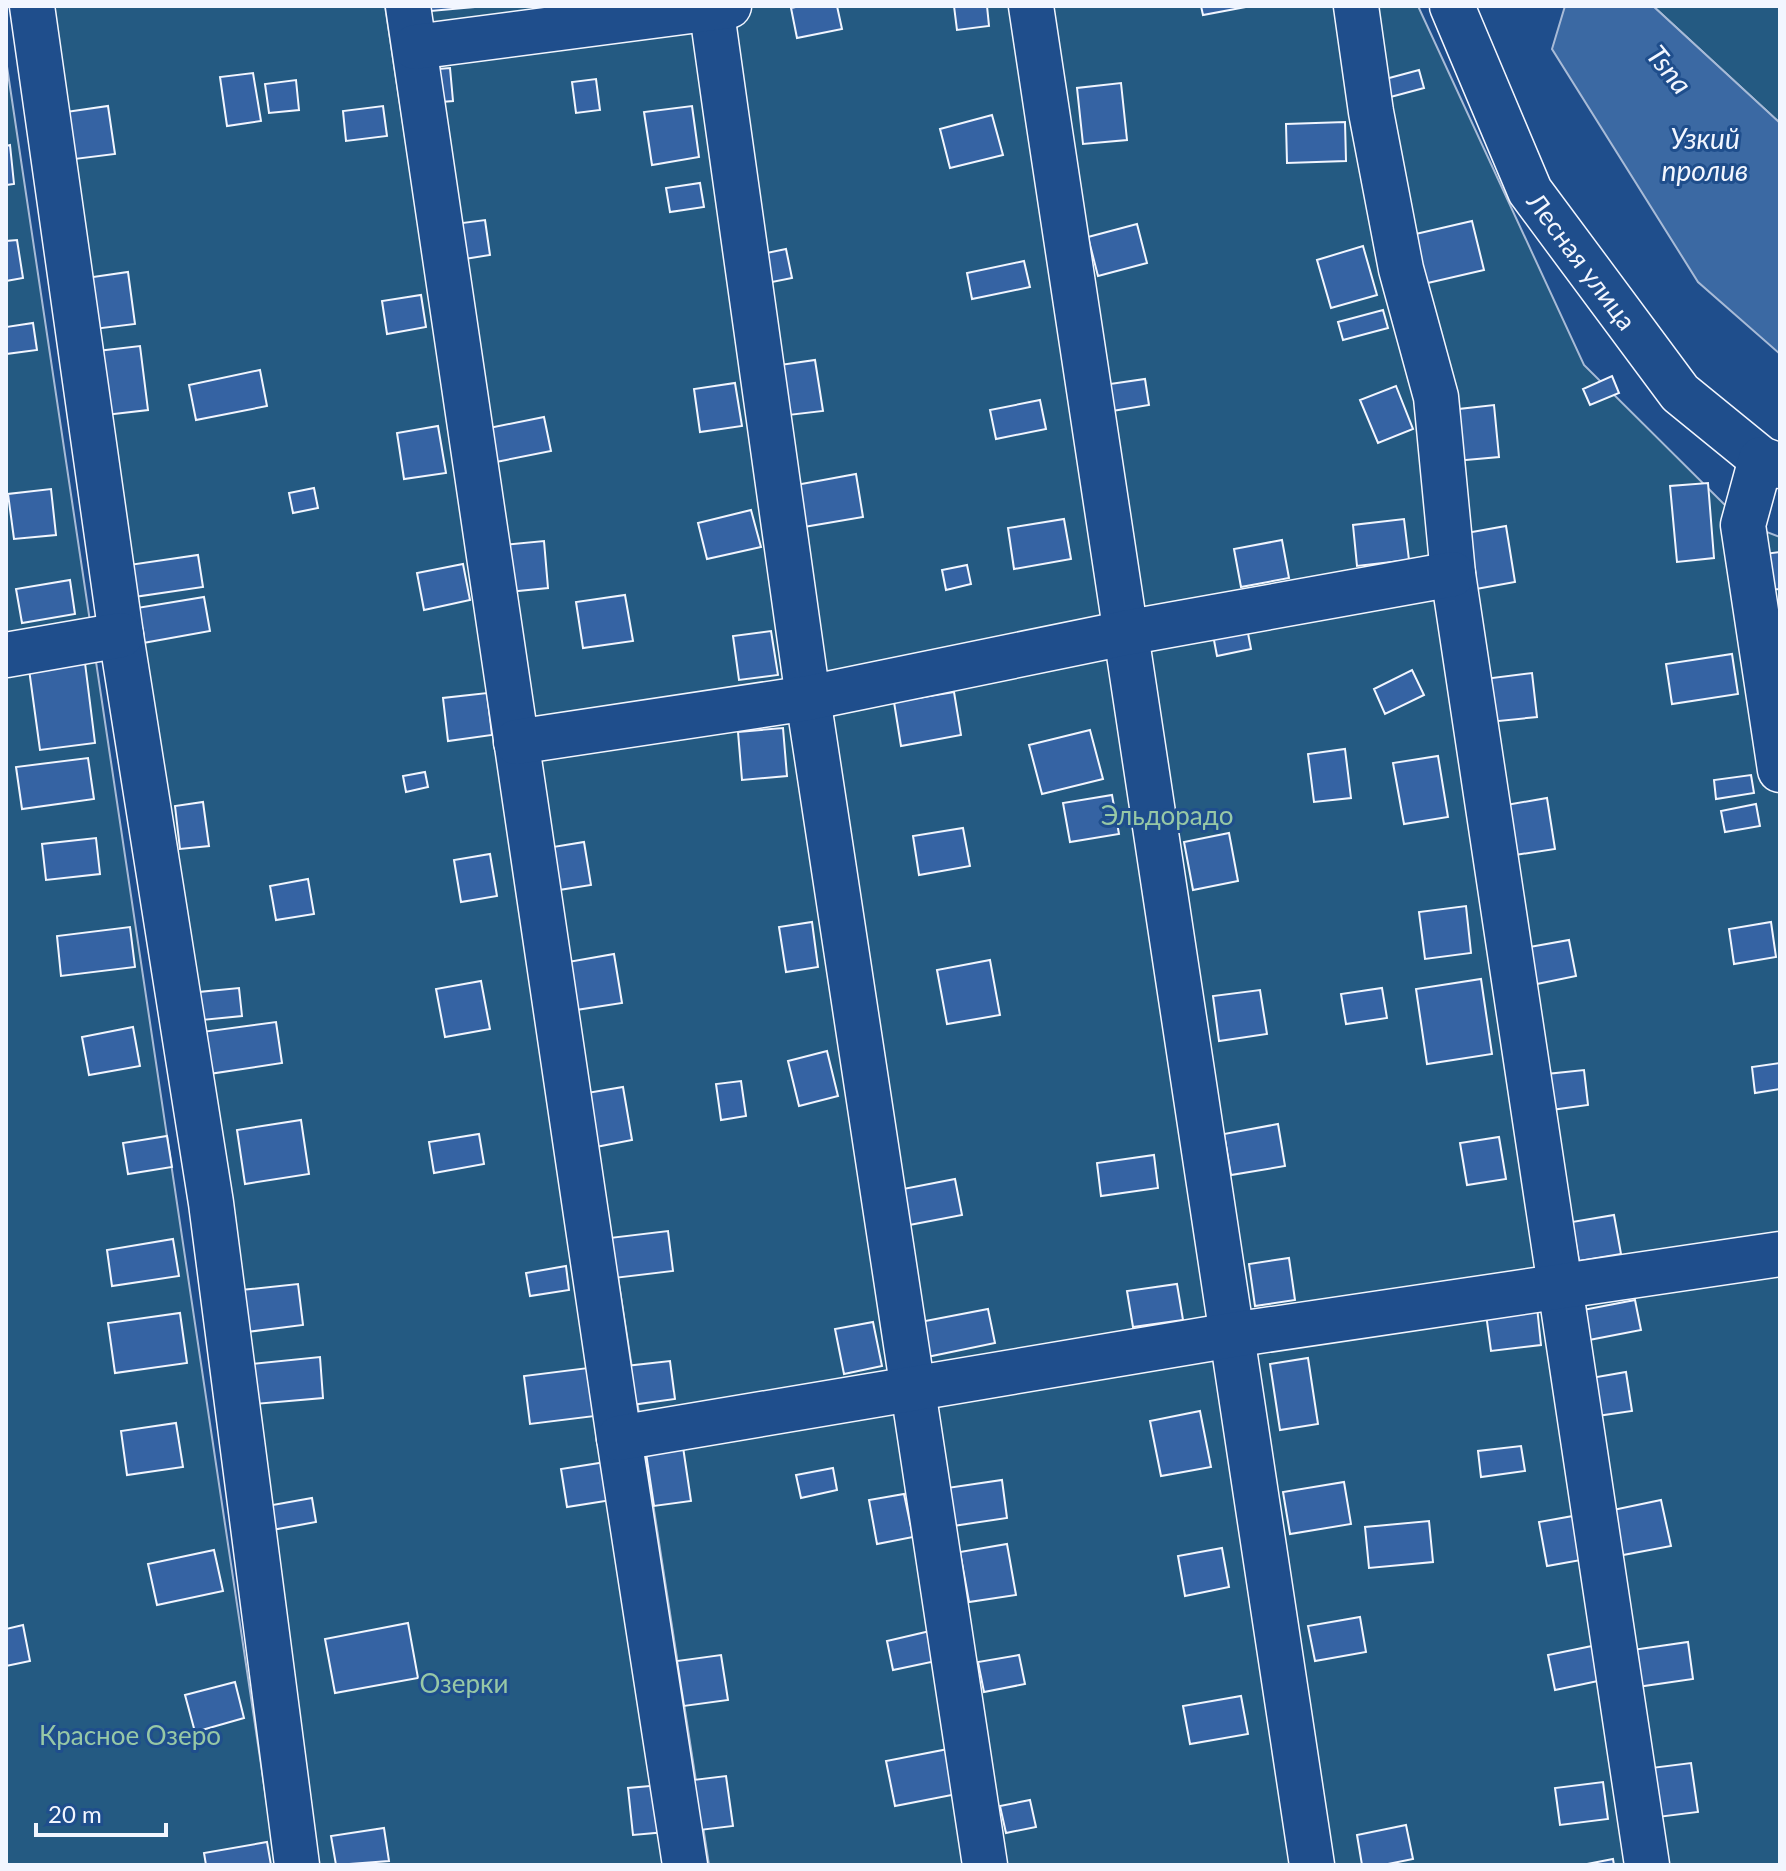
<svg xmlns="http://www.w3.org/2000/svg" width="1786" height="1871" font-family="Lato,sans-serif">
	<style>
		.green { fill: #245a82; stroke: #a8bbd7; stroke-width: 2 }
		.water { fill: #3b69a3; stroke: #a8bbd7; stroke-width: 2 }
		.building { fill: #3563a3; stroke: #f2f6ff; stroke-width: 2 }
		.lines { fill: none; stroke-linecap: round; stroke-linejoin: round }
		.minor-casing { stroke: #f2f6ff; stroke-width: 47 }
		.minor { stroke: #1f4e8c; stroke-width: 44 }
		.labels { text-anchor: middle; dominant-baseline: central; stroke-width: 6; stroke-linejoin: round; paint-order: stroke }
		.street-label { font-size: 26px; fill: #f2f6ff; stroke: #1f4e8c }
		.park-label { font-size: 26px; fill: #97c8a6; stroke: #1f4e8c }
		.water-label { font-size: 28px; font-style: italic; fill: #f2f6ff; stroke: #1f4e8c }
	</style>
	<rect width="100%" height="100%" fill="#1f4e8c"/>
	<!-- green -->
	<path class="green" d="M42,6H385L669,1865H314Z
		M421,6H1418L1584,365L1743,523L1780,537V1865H709Z
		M1653,6H1780V123Z
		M6,60L276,1865H6Z"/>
	<!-- water -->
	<path class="water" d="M1565,6H1653L1780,123V354L1698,282L1552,49Z"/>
	<!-- building -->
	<path class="building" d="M419,6H474V7L420,12Z
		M800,6H837L842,29L797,38L791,8Z
		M954,6H987L989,26L957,30Z
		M1201,6H1251L1203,15Z
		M450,68L453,101L429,103L426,70Z
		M1419,70L1424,88L1383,99L1378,81Z
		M253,73L261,121L227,126L220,77Z
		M596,79L600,110L576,113L572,82Z
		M296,80L299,110L269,113L265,84Z
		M1121,83L1127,140L1083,144L1077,88Z
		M108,106L115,154L51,162L45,115Z
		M383,106L387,136L346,141L343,111Z
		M692,106L699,157L652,165L644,112Z
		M992,115L1003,155L950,168L940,129Z
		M1345,122L1346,161L1287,163L1286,124Z
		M10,145L14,184L6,185V146Z
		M700,183L704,207L670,212L666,188Z
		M485,220L490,255L452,261L447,225Z
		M1472,221L1484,270L1419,285L1407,236Z
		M1137,224L1147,263L1098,276L1088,237Z
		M17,240L23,278L6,281V241Z
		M1363,246L1377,295L1331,308L1317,260Z
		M786,249L792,278L762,284L757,255Z
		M1024,261L1030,287L972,299L967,273Z
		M128,272L135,324L86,330L79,279Z
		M421,295L426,327L387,334L382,301Z
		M1383,310L1388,328L1343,340L1338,322Z
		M33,323L37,350L6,354V327Z
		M140,346L148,410L97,416L89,352Z
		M815,360L823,411L780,416L773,366Z
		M260,370L267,406L196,420L189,385Z
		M1612,376L1619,393L1590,405L1583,389Z
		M1145,379L1149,405L1100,413L1096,386Z
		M735,383L742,426L700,432L694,389Z
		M1396,386L1413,429L1378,443L1360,400Z
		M1040,400L1046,429L996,439L990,410Z
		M1494,405L1499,457L1455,461L1450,410Z
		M544,417L551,451L496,462L489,428Z
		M438,426L446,473L404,479L397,433Z
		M856,474L863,517L792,529L785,487Z
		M1708,483L1714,558L1677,562L1670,486Z
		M314,488L318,508L293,513L289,493Z
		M51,489L56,535L14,539L8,494Z
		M751,510L761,547L707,559L698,523Z
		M1064,519L1071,559L1014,569L1008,528Z
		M1404,519L1409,560L1357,566L1353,525Z
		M1506,526L1515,582L1465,591L1455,535Z
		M1282,540L1289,578L1241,587L1234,549Z
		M544,541L548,588L507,592L502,545Z
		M1780,552V589L1768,590L1764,554Z
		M198,555L203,587L134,597L129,565Z
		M463,564L470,600L424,610L417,573Z
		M967,565L971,584L946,590L942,570Z
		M70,580L75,614L22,623L16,589Z
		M625,595L633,641L583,648L576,602Z
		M204,597L210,631L143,643L137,608Z
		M1247,628L1251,649L1217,656L1213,635Z
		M771,631L778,675L739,680L733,636Z
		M1732,654L1738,694L1672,704L1666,664Z
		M84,655L95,743L40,750L28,662Z
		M1412,670L1424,695L1385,714L1374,689Z
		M1532,673L1537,717L1489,722L1484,679Z
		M954,692L961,735L901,746L894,702Z
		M487,693L492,735L448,741L443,698Z
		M783,728L787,776L742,780L738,732Z
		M1090,730L1103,779L1042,794L1029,745Z
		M1345,749L1351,798L1314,802L1308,754Z
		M1438,756L1448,817L1404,824L1393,763Z
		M88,758L94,799L22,809L16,767Z
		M425,772L428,787L406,792L403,776Z
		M1751,775L1754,793L1716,799L1714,780Z
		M1112,795L1119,834L1070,842L1063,803Z
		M1547,798L1555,849L1515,855L1506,805Z
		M203,802L209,846L180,849L175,806Z
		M1756,804L1760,826L1725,832L1721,811Z
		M963,828L970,866L919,875L913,836Z
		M1229,833L1238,881L1193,890L1184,842Z
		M96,838L100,874L46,880L42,844Z
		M584,842L591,885L559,890L553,847Z
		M490,854L497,896L461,902L454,860Z
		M308,879L314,914L276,920L270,886Z
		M1466,906L1471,953L1425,959L1419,912Z
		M812,922L818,967L786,972L779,927Z
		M1771,922L1776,957L1734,964L1729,929Z
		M130,927L135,967L61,976L57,936Z
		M1569,940L1576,976L1532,985L1524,948Z
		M614,954L622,1003L576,1010L568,962Z
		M990,960L1000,1015L947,1024L937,970Z
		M1481,979L1492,1054L1427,1064L1416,989Z
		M481,981L490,1029L445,1037L436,989Z
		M239,988L242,1016L202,1020L199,992Z
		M1382,988L1387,1018L1346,1024L1341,994Z
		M1260,990L1267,1034L1219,1041L1213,996Z
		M276,1022L282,1063L209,1074L202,1032Z
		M133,1027L140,1066L89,1075L82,1037Z
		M827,1051L838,1096L799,1106L788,1061Z
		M1780,1063V1089L1755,1093L1752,1067Z
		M1584,1070L1588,1105L1551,1110L1547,1074Z
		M741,1081L746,1116L721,1120L716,1084Z
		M623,1087L632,1140L596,1147L587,1093Z
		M301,1120L309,1174L245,1184L237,1130Z
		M1278,1124L1285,1166L1231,1175L1224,1134Z
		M479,1134L484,1164L434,1173L429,1142Z
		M167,1136L172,1167L128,1174L123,1143Z
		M1499,1137L1506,1179L1467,1185L1460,1143Z
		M1154,1155L1158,1188L1101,1196L1097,1163Z
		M955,1179L962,1215L904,1226L898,1190Z
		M1614,1215L1621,1254L1579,1261L1572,1222Z
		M668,1231L673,1271L606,1279L601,1239Z
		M173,1239L179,1276L112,1286L107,1250Z
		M1289,1258L1295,1300L1255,1306L1249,1264Z
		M566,1266L569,1290L530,1296L526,1273Z
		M298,1284L303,1325L247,1332L241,1290Z
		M1177,1284L1183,1320L1133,1327L1127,1291Z
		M1635,1300L1641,1330L1589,1340L1583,1310Z
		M1537,1307L1541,1345L1491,1351L1486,1314Z
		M988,1309L995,1343L927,1357L920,1322Z
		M180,1313L187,1363L115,1373L108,1323Z
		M873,1322L882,1366L844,1374L835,1329Z
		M320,1357L323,1398L255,1404L251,1364Z
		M1308,1358L1318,1424L1280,1430L1270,1364Z
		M670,1361L675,1399L631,1405L626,1366Z
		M588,1368L595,1416L530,1424L524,1376Z
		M1626,1372L1632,1411L1597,1416L1591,1378Z
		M1200,1411L1211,1467L1161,1476L1150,1421Z
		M176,1423L183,1467L127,1475L121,1431Z
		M1521,1446L1525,1471L1481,1477L1478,1451Z
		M683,1447L691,1501L654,1506L646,1453Z
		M612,1461L618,1499L567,1507L561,1469Z
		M833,1468L837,1490L801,1498L796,1475Z
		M1002,1480L1007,1518L953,1526L947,1488Z
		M1344,1482L1351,1524L1290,1534L1283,1492Z
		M904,1494L913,1537L877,1544L869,1500Z
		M312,1498L316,1522L272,1530L267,1506Z
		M1661,1500L1671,1546L1623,1555L1613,1510Z
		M1573,1516L1581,1560L1547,1566L1539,1522Z
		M1429,1521L1433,1562L1369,1568L1365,1527Z
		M1007,1544L1016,1595L969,1602L960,1552Z
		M1222,1548L1229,1587L1185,1596L1178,1556Z
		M214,1550L223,1591L157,1605L148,1564Z
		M1360,1617L1366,1652L1315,1661L1308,1626Z
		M408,1623L418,1678L335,1693L325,1639Z
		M23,1625L30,1661L6,1666V1629Z
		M930,1631L936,1661L893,1670L887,1641Z
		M1688,1642L1693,1679L1637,1687L1632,1650Z
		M1592,1646L1598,1681L1555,1690L1548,1655Z
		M721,1655L728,1700L684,1706L677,1661Z
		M1019,1655L1025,1684L984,1692L978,1662Z
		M235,1682L244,1718L195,1732L185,1695Z
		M1241,1696L1248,1734L1190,1744L1183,1706Z
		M948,1749L957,1794L895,1806L886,1761Z
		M1691,1763L1698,1812L1658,1817L1651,1768Z
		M726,1776L733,1826L700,1830L693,1780Z
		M1603,1782L1608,1819L1560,1825L1555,1788Z
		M661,1785L666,1832L633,1835L628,1788Z
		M1030,1800L1036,1827L1006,1833L1000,1806Z
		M1406,1825L1413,1859L1383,1865H1362L1357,1835Z
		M384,1828L389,1861L336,1865L331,1836Z
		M267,1842L271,1865H206L204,1853Z
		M1613,1859L1614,1865H1582Z"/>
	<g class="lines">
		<!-- minor casing -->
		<g class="minor-casing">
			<g id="minor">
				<path d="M32,6L121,635L211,1203L297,1865"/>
				<path d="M408,6L619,1438L685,1865"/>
				<path d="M711,6L808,698L985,1865"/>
				<path d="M1031,6L1312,1865"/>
				<path d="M1356,6L1371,112L1401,269L1436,397L1453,574L1647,1865"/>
				<path id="s1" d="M1452,6L1530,191L1680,393L1761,459L1780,466"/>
				<path d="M415,47L729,6"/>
				<path d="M1761,459L1743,525L1780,770"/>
				<path d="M6,655L121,635"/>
				<path d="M516,742L808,698L1125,633L1453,574"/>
				<path d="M619,1438L1232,1335L1780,1254"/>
			</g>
		</g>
		<!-- minor -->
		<use href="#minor" class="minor"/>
	</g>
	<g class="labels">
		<!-- street labels -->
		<g class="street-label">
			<text stroke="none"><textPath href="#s1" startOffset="288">Лесная улица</textPath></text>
		</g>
		<!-- park labels -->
		<g class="park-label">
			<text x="1167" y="815">Эльдорадо</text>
			<text x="464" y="1683">Озерки</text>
			<text x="130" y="1735">Красное Озеро</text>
		</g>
		<!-- water labels -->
		<g class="water-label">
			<text transform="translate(1670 69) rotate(51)">Tsna</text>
			<text x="1705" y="138">Узкий<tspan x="1705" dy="32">пролив</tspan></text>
		</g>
	</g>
	<!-- border -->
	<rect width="1786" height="1871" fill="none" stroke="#f2f6ff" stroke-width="16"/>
	<!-- scale -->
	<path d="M36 1823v12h130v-12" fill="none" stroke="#f2f6ff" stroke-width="4"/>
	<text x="48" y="1823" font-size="24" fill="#f2f6ff" stroke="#1f4e8c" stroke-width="6" paint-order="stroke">20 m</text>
</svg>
